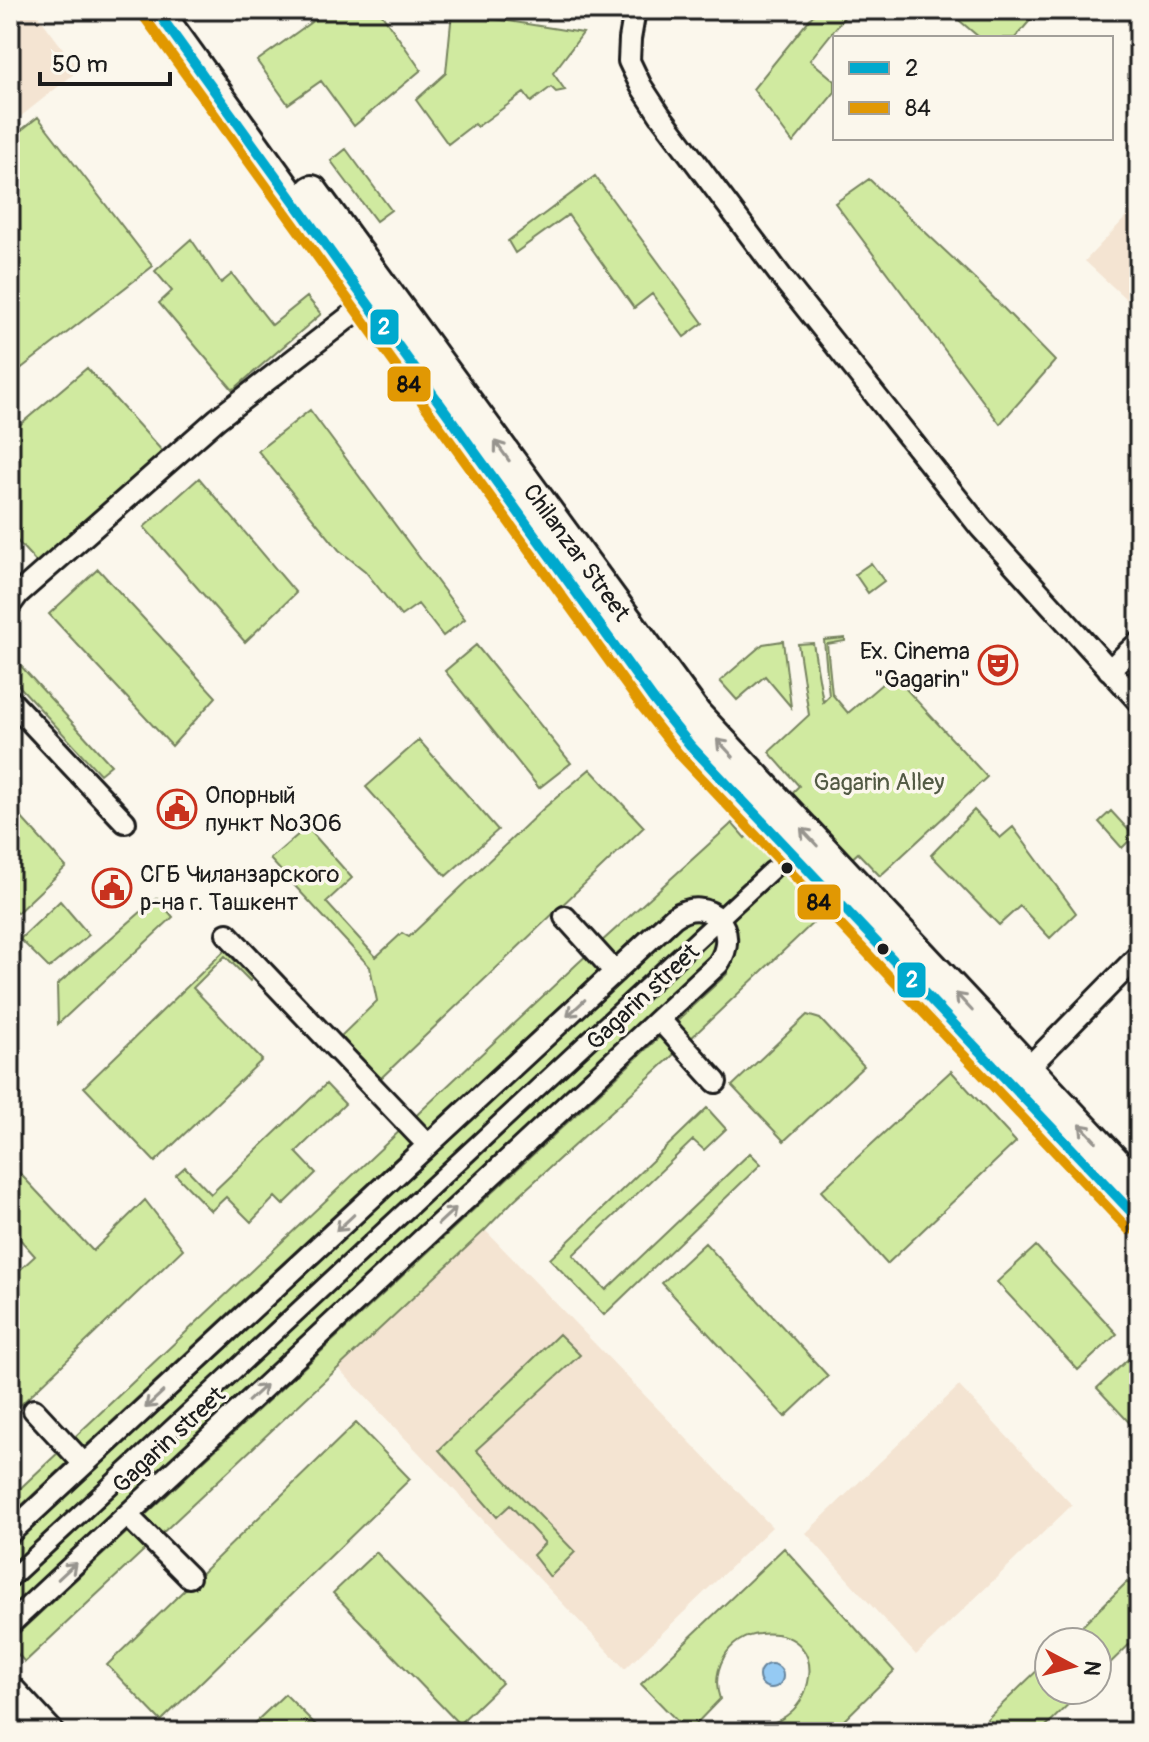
<svg xmlns="http://www.w3.org/2000/svg" width="1149" height="1742" font-family="Pangolin,sans-serif">
	<style>
		.built { fill: #f4e4d2 }
		.green { fill: #d0eaa0; stroke: #76835e; stroke-width: 2 }
		.water { fill: #95caf3; stroke: #65849d; stroke-width: 2 }
		.lines { fill: none; stroke-linecap: round; stroke-linejoin: round }
		.pedestrian-casing { stroke: #1c1c1c; stroke-width: 22 }
		.minor-casing { stroke: #1c1c1c; stroke-width: 26 }
		.secondary-casing { stroke: #1c1c1c; stroke-width: 36 }
		.pedestrian { stroke: #fbf7ec; stroke-width: 16 }
		.minor { stroke: #fbf7ec; stroke-width: 20 }
		.secondary { stroke: #fbf7ec; stroke-width: 30 }
		.bus-1-casing { stroke: #fbf7ec; stroke-width: 16 }
		.bus-2-casing { stroke: #fbf7ec; stroke-width: 16 }
		.bus-1 { stroke: #00a9ce; stroke-width: 10 }
		.bus-2 { stroke: #e19803; stroke-width: 10 }
		.oneway { stroke: #97948e }
		.bus-dot { fill: #1c1c1c; stroke: #fbf7ec; stroke-width: 3 }
		.labels { text-anchor: middle; dominant-baseline: central; stroke-width: 7; stroke-linejoin: round; paint-order: stroke }
		.street-label { font-size: 24px; fill: #1c1c1c; stroke: #fbf7ec }
		.poi-label { font-size: 24px; fill: #1c1c1c; stroke: #fbf7ec; text-anchor: start }
		.park-label { font-size: 24px; fill: #525a44; stroke: #fbf7ec }
		.line-badge { stroke: #fbf7ec; stroke-width: 3 }
		.badge-label { font-size: 22px; text-anchor: middle; font-weight: bold; fill: #fff }
		.pale-badge-label { font-size: 22px; text-anchor: middle; font-weight: bold; fill: #111 }
	</style>
	<rect width="100%" height="100%" fill="#fbf7ec"/>
	<filter id="ink" filterUnits="userSpaceOnUse"><feTurbulence type="fractalNoise" baseFrequency=".0125" numOctaves="2"/><feDisplacementMap in="SourceGraphic" scale="16" xChannelSelector="R" yChannelSelector="G"/><feConvolveMatrix kernelMatrix="1 2 1 2 8 2 1 2 1" color-interpolation-filters="sRGB"/></filter>
	<g filter="url(#ink)">
		<!-- built -->
		<path class="built" d="M10,10H34L79,70L10,125Z
			M1139,203V311L1085,261Z
			M485,1230L772,1527L625,1669L338,1368Z
			M959,1386L1072,1505L916,1655L806,1533Z"/>
		<!-- green -->
		<path class="green" d="M328,10H379L421,70L354,126L321,81L288,104L257,61Z
			M817,10H850L810,60L835,81V92L793,143L753,89Z
			M947,10H1039L1015,38H980Z
			M452,12L583,33L553,73L565,90L556,92L551,87L531,102L524,93L477,127L474,124L448,144L416,100L446,73Z
			M38,117L153,266L10,377V139Z
			M346,149L391,210L376,221L331,161Z
			M595,176L703,323L684,337L652,294L634,308L568,215L515,253L508,241Z
			M869,179L976,280L1055,361L1000,424L835,203Z
			M191,239L221,283L232,274L272,325L307,297L321,314L233,390L159,303L172,291L155,271Z
			M87,368L164,453L37,563L10,533V433Z
			M310,410L465,619L443,636L418,604L401,616L365,571L339,550L258,451Z
			M199,478L296,593L245,642L144,527Z
			M871,563L884,581L868,593L855,574Z
			M98,569L216,697L172,746L49,614Z
			M845,638V641L827,644L832,694L848,713L883,683L885,685L895,677L987,777L880,876L858,853L802,904L816,920L669,1059L514,1200L485,1230L25,1662L10,1646V1641L727,974L713,958L10,1611V1547L679,922L665,909L10,1516V1498L578,963L729,826L732,823L745,838L799,786L769,752L809,715L798,644L813,643L823,702L829,696L824,640Z
			M783,641L791,707L765,676L737,700L720,681L763,644Z
			M476,645L571,763L539,788L445,671Z
			M10,654L111,765L100,774L10,676Z
			M419,740L498,830L446,876L366,787Z
			M590,769L644,827L380,1079L341,1036L377,1001L370,967L270,859L307,827L352,878L326,902L376,957L402,933L409,937L543,809Z
			M10,805L66,867L17,913L10,905Z
			M974,810L1000,838L1013,827L1076,913L1050,938L1020,906L999,925L931,855Z
			M1111,811L1134,836L1122,848L1099,822Z
			M157,898L173,917L58,1024L57,985Z
			M60,901L89,935L49,968L20,939Z
			M225,950L252,979L250,981L225,956L193,988L262,1060L155,1162L84,1087Z
			M807,1015L820,1019L864,1066L784,1141L732,1086Z
			M951,1071L1016,1142L887,1264L821,1191Z
			M326,1084L345,1104L296,1152L316,1173L283,1205L275,1197L251,1222L226,1197L211,1211L176,1175L185,1167L211,1194Z
			M707,1108L726,1129L704,1150L693,1140L573,1255L606,1290L750,1153L761,1164L604,1315L550,1259Z
			M10,1163L93,1251L145,1200L183,1249L10,1415V1279L35,1256L10,1228Z
			M705,1243L828,1376L785,1417L662,1283Z
			M1036,1246L1117,1334L1078,1370L997,1282Z
			M559,1334L580,1355L476,1450L575,1552L550,1577L533,1555L545,1543L510,1505L497,1517L439,1450Z
			M1137,1351L1139,1353V1433L1097,1388Z
			M356,1423L410,1479L161,1721L107,1665Z
			M784,1548L894,1671L832,1732H734L743,1723C811,1742 843,1626 759,1634C745,1635 731,1644 724,1657C717,1670 715,1685 720,1699L688,1732L641,1684Z
			M376,1552L502,1683L459,1724L333,1593Z
			M1127,1582L1139,1593V1635L1097,1676V1642H1066Z
			M1049,1659V1690H1083L1040,1732H1000L987,1719Z
			M285,1694L323,1732H245Z"/>
		<!-- water -->
		<path class="water" d="M759 1676a12 12 0 1 1 24 0a12 12 0 1 1-24 0Z"/>
		<g class="lines">
			<!-- pedestrian casing -->
			<g class="pedestrian-casing">
				<path id="pedestrian" d="M10,1579L772,870"/>
			</g>
			<!-- minor casing -->
			<g class="minor-casing">
				<path id="minor" d="M635,10L630,39L629,61L641,86L660,115L783,279L980,527L1139,702
					M10,605L18,594L217,419L367,303
					M1109,670L1139,642
					M10,700L125,822
					M565,917L615,972
					M227,934L428,1145
					M659,1019L716,1082
					M1027,1069L1139,955
					M34,1410L84,1464
					M127,1515L189,1577
					M10,1533L674,917C709,893 742,930 718,964L10,1624"/>
			</g>
			<!-- secondary casing -->
			<g class="secondary-casing">
				<g id="secondary">
					<path d="M156,10L653,699L690,745L1139,1220"/>
					<path id="s1" d="M312,191L696,715L1139,1188"/>
					<path d="M10,1692L47,1732"/>
				</g>
			</g>
			<!-- pedestrian -->
			<use href="#pedestrian" class="pedestrian"/>
			<!-- minor -->
			<use href="#minor" class="minor"/>
			<!-- secondary -->
			<use href="#secondary" class="secondary"/>
			<!-- bus-1 casing -->
			<g class="bus-1-casing">
				<path id="bus-1" d="M156,10L653,699L690,745L1139,1220"/>
			</g>
			<!-- bus-2 casing -->
			<g class="bus-2-casing">
				<path id="bus-2" d="M145,18L642,707L679,754L1129,1230"/>
			</g>
			<!-- bus-1 -->
			<use href="#bus-1" class="bus-1"/>
			<!-- bus-2 -->
			<use href="#bus-2" class="bus-2"/>
		</g>
		<!-- one-way arrows -->
		<defs><path id="oneway-shaft" d="M-6 0H5M1.5-3L5.5 0L1.5 3" fill="none" stroke-width="1.6" stroke-linecap="round" stroke-linejoin="round" transform="scale(2)"/></defs>
		<g class="oneway">
			<use href="#oneway-shaft" transform="translate(502 451) rotate(-126)"/>
			<use href="#oneway-shaft" transform="translate(725 748) rotate(-133)"/>
			<use href="#oneway-shaft" transform="translate(809 837) rotate(-133)"/>
			<use href="#oneway-shaft" transform="translate(964 1002) rotate(-133)"/>
			<use href="#oneway-shaft" transform="translate(576 1008) rotate(137)"/>
			<use href="#oneway-shaft" transform="translate(1088 1133) rotate(-133)"/>
			<use href="#oneway-shaft" transform="translate(447 1216) rotate(-43)"/>
			<use href="#oneway-shaft" transform="translate(345 1223) rotate(137)"/>
			<use href="#oneway-shaft" transform="translate(257 1393) rotate(-43)"/>
			<use href="#oneway-shaft" transform="translate(154 1400) rotate(137)"/>
			<use href="#oneway-shaft" transform="translate(67 1571) rotate(-43)"/>
		</g>
	</g>
	<!-- icons -->
	<defs>
		<g id="theatre-ring" transform="scale(2)"><circle r="9.5" fill="#fbf7ec" stroke="#c8321e" stroke-width="1.5"/><path d="M-5-5.5Q0-4 5-5.5V0Q5 5 0 6Q-5 5-5 0ZM-3.3-2.5H-1v1.5H-3.3ZM1-2.5H3.3v1.5H1ZM-2.8 1Q0 5.5 2.8 1Z" fill="#c8321e"/></g>
		<g id="civic-ring" transform="scale(2)"><circle r="9.5" fill="#fbf7ec" stroke="#c8321e" stroke-width="1.5"/><path d="M-.6-6.5H3V-4.5H.6V-3L4-1V1h2V6H-6V1h2V-1L-.6-3ZM-1.2 2.5V6h2.4V2.5Z" fill="#c8321e"/></g>
	</defs>
	<g fill-rule="evenodd">
		<use href="#theatre-ring" x="998" y="665"/>
		<use href="#civic-ring" x="177" y="809"/>
		<use href="#civic-ring" x="112" y="888"/>
	</g>
	<!-- markers -->
	<g class="bus-dot">
		<circle cx="787" cy="868" r="7"/>
		<circle cx="883" cy="949" r="7"/>
	</g>
	<g class="labels">
		<!-- street labels -->
		<g class="street-label">
			<text stroke="none"><textPath href="#s1" startOffset="448">Chilanzar Street</textPath></text>
			<text transform="translate(643 997) rotate(-43)">Gagarin street</text>
			<text transform="translate(169 1440) rotate(-43)">Gagarin street</text>
		</g>
		<!-- poi labels -->
		<g class="poi-label">
			<text x="970" y="651" text-anchor="end">Ex. Cinema<tspan x="970" dy="28">"Gagarin"</tspan></text>
			<text x="205" y="795">Опорный<tspan x="205" dy="28">пункт №306</tspan></text>
			<text x="140" y="874">СГБ Чиланзарского<tspan x="140" dy="28">р-на г. Ташкент</tspan></text>
		</g>
		<!-- park labels -->
		<g class="park-label">
			<text x="879" y="782">Gagarin Alley</text>
		</g>
	</g>
	<g class="line-badge">
		<rect x="369" y="308" width="31" height="38" rx="8" fill="#00a9ce"/>
		<rect x="386" y="365" width="46" height="38" rx="8" fill="#e19803"/>
		<rect x="796" y="883" width="46" height="38" rx="8" fill="#e19803"/>
		<rect x="896" y="961" width="31" height="38" rx="8" fill="#00a9ce"/>
	</g>
	<g class="badge-label">
		<text x="384" y="334">2</text>
		<text x="912" y="987">2</text>
	</g>
	<g class="pale-badge-label">
		<text x="409" y="392">84</text>
		<text x="819" y="910">84</text>
	</g>
	<!-- margin -->
	<rect width="1149" height="1742" fill="none" stroke="#fbf7ec" stroke-width="40"/>
	<rect x="20" y="20" width="1109" height="1702" fill="none" stroke="#1c1c1c" stroke-width="3" filter="url(#ink)"/>
	<!-- legend -->
	<rect x="833" y="36" width="280" height="104" fill="#fbf7ec" stroke="#a29f99" stroke-width="2"/>
	<rect x="849" y="62" width="40" height="12" fill="#00a9ce" stroke="#a29f99" stroke-width="2"/>
	<text x="905" y="76" font-size="24" fill="#1c1c1c">2</text>
	<rect x="849" y="102" width="40" height="12" fill="#e19803" stroke="#a29f99" stroke-width="2"/>
	<text x="905" y="116" font-size="24" fill="#1c1c1c">84</text>
	<!-- north arrow -->
	<g transform="translate(1073 1666) rotate(97)"><circle r="38" fill="#fbf7ec" stroke="#a29f99" stroke-width="2"/>
	<path d="M0-6L14 30L0 20L-14 30Z" fill="#c8321e"/>
	<text y="-12" font-size="22" font-weight="bold" text-anchor="middle" fill="#1c1c1c">N</text>
	</g>
	<!-- scale -->
	<path d="M40 72v12h130v-12" fill="none" stroke="#1c1c1c" stroke-width="4"/>
	<text x="52" y="72" font-size="24" fill="#1c1c1c" stroke="#fbf7ec" stroke-width="6" paint-order="stroke">50 m</text>
</svg>
